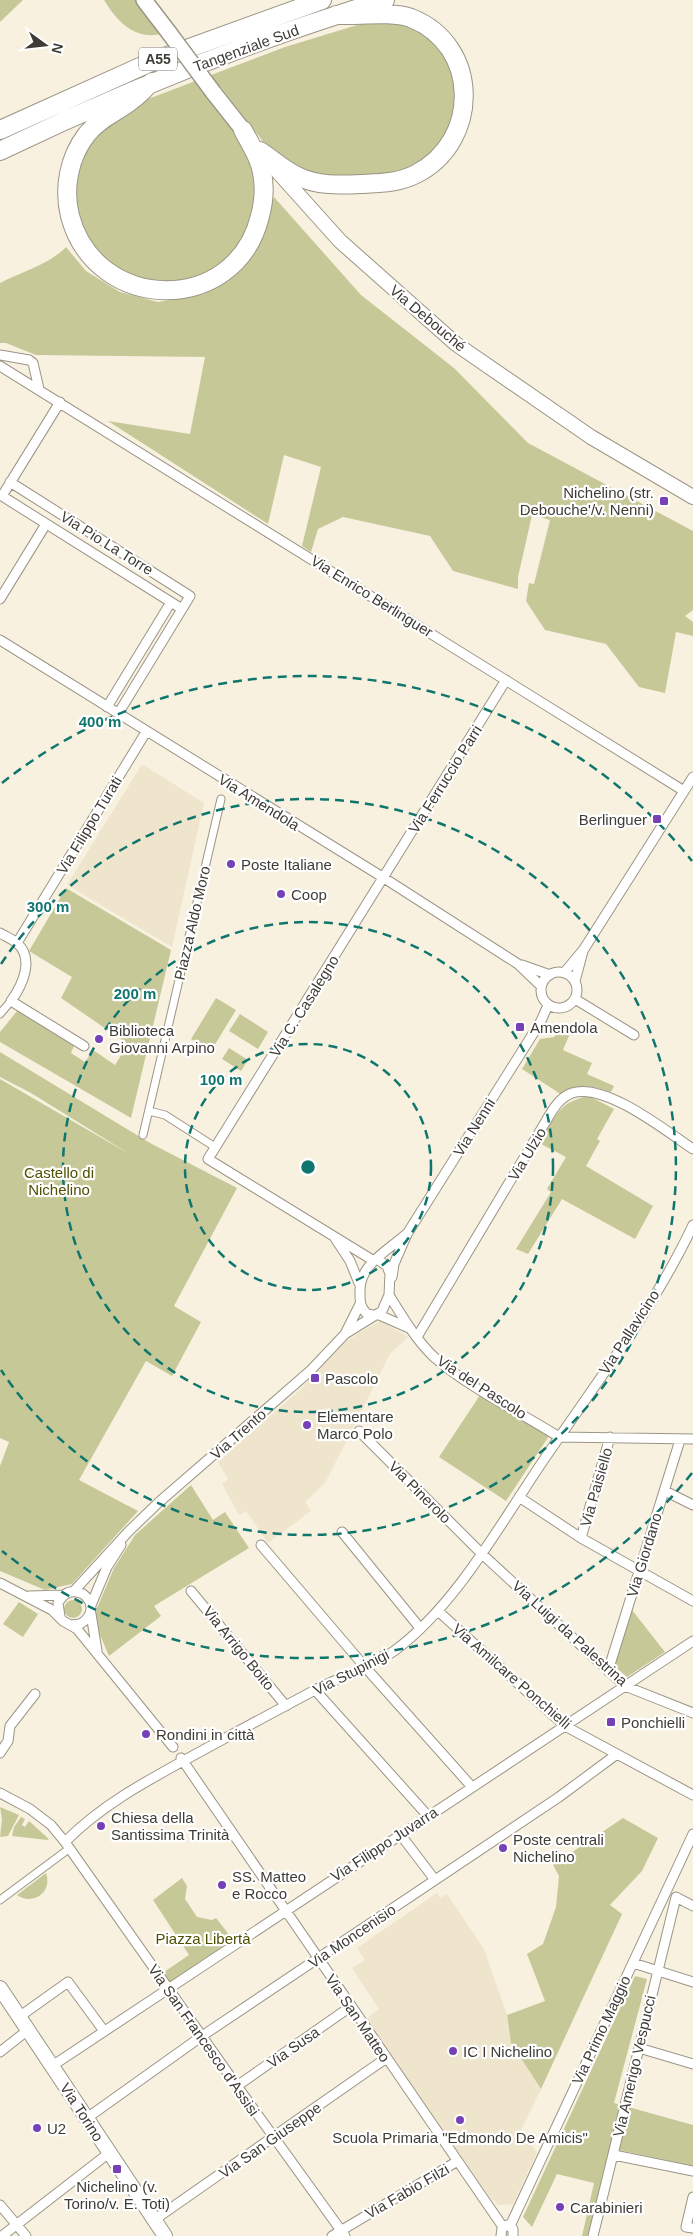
<svg xmlns="http://www.w3.org/2000/svg" width="693" height="2236" font-family="Arial,sans-serif">
	<style>
		.built { fill: #efe5cd }
		.green { fill: #c6c997 }
		.lines { fill: none; stroke-linecap: round; stroke-linejoin: round }
		.pedestrian-casing { stroke: #9b9585; stroke-width: 9 }
		.minor-casing { stroke: #9b9585; stroke-width: 11 }
		.secondary-casing { stroke: #9b9585; stroke-width: 16 }
		.primary-casing { stroke: #9b9585; stroke-width: 18 }
		.motorway-casing { stroke: #9b9585; stroke-width: 20 }
		.pedestrian { stroke: #fff; stroke-width: 7 }
		.minor { stroke: #fff; stroke-width: 9 }
		.secondary { stroke: #fff; stroke-width: 14 }
		.primary { stroke: #fff; stroke-width: 15 }
		.motorway { stroke: #fff; stroke-width: 18 }
		.primary-bridge-casing { stroke: #9b9585; stroke-width: 18; stroke-linecap: butt }
		.primary-bridge { stroke: #fff; stroke-width: 15 }
		.ring { fill: none; stroke: #0f766e; stroke-width: 2.5; stroke-dasharray: 9 6 }
		.poi-dot { fill: #7640b7; stroke: #fff; stroke-width: 2 }
		.labels { text-anchor: middle; dominant-baseline: central; stroke-width: 4.5; stroke-linejoin: round; paint-order: stroke }
		.shield { fill: #fff; stroke: #787672; stroke-width: 1 }
		.shield-label { font-size: 14px; font-weight: bold; fill: #3e3c35 }
		.street-label { font-size: 15px; fill: #3e3c35; stroke: #fff }
		.poi-label { font-size: 15px; fill: #3e3c35; stroke: #fff; text-anchor: start }
		.park-label { font-size: 15px; fill: #4f5000; stroke: #fff }
		.centre { fill: #0f766e; stroke: #fff; stroke-width: 2.5 }
		.ring-label { font-size: 15px; text-anchor: middle; font-weight: bold; fill: #0f766e; stroke: #fff; stroke-width: 4.5; stroke-linejoin: round; paint-order: stroke }
	</style>
	<rect width="100%" height="100%" fill="#f8f1e0"/>
	<!-- built -->
	<path class="built" d="M142,764L204,803L172,947L67,885Z
		M380,1320L408,1337L390,1354L325,1483L305,1502L311,1511L268,1543L246,1511L239,1515L222,1484L228,1479L218,1462L302,1388L345,1342Z
		M437,1893L440,1898L447,1894L484,1949L507,2015L511,2043L541,2089L521,2130L537,2153L513,2204L498,2205L489,2196L366,2019L379,2009L352,1968L365,1960L357,1948Z"/>
	<!-- green -->
	<path class="green" d="M0,0H23L0,22Z
		M104,0H138L164,33C137,42 117,22 104,0Z
		M377,19H392L436,38L459,88L451,133L418,168L375,178L305,175L271,152L220,86L207,95L242,140L253,160L257,183L252,225L230,258L196,279L167,285L118,273L83,235L77,219L75,171L92,137L119,113L148,99L285,47Z
		M274,197L361,295L454,368L528,443L693,531V610L685,616L693,622V636L676,632L665,693L639,687L606,644L545,630L526,601L529,583L534,584L550,520L532,515L518,577V589L453,571L430,536L343,517L318,529L311,552L302,546L321,467L284,455L268,524L108,421L190,434L205,357L36,355L6,343H0V283C21,272 50,264 66,247L86,271L120,292L158,302L204,294L242,269L260,240Z
		M66,888L171,950L131,1118L0,1042V1032L18,1010L74,1046L71,1053L85,1062L93,1050L115,1065L128,1044L61,998L72,977L29,951Z
		M216,998L236,1010L211,1051L191,1039Z
		M240,1014L268,1032L258,1049L229,1031Z
		M562,1026L571,1031L563,1050L592,1063L587,1074L614,1086L611,1092C590,1085 582,1084 562,1095L522,1069L540,1039L554,1037Z
		M229,1048L248,1060L241,1071L222,1059Z
		M0,1052L150,1143L237,1188L174,1306L201,1322L172,1376L146,1361L79,1480L138,1511L72,1584L45,1590L0,1571V1466L9,1442L0,1438V1079L131,1155L31,1093L0,1077Z
		M589,1096L614,1109L597,1139L600,1141L586,1166L653,1206L635,1239L562,1199L528,1254L516,1249L551,1192L547,1189L566,1157L539,1143C555,1118 557,1102 589,1096Z
		M480,1395L549,1436L506,1501L439,1457Z
		M191,1485L213,1520L225,1512L249,1548L154,1606L161,1616L109,1656L94,1621L97,1608L114,1568L135,1535Z
		M64 1609a9 9 0 1 1 18 0a9 9 0 1 1-18 0Z
		M19,1602L38,1614L23,1637L3,1624Z
		M632,1610L665,1652L627,1677L613,1665Z
		M0,1807L19,1815L8,1836L0,1837L2,1819Z
		M21,1817L25,1819L22,1825L25,1827L29,1821L49,1839L47,1840L12,1836L14,1827Z
		M623,1818L658,1838L642,1871L610,1905L622,1914L541,2089L511,2043L507,2015L545,2001L527,1954L543,1944L556,1907L559,1876L553,1865Z
		M46,1873C53,1892 33,1906 17,1895Z
		M182,1878L187,1886L185,1899L197,1917L212,1920L216,1918L234,1941L170,1984L164,1972L189,1955L153,1900Z
		M635,1976L647,1979L614,2103L693,2125V2166L610,2148L591,2236H582L594,2183L557,2174L532,2227L523,2217Z"/>
	<g class="lines">
		<!-- pedestrian casing -->
		<g class="pedestrian-casing">
			<path id="pedestrian" d="M0,1014L11,1001
				M149,1111L165,1115L215,1147
				M143,1135L221,799
				M0,1900L70,1848"/>
		</g>
		<!-- minor casing -->
		<g class="minor-casing">
			<path id="minor" d="M0,355L29,360L33,363L39,389
				M0,366L684,791
				M60,402L2,496L182,609
				M10,482L190,596L118,714
				M0,599L46,524
				M0,640L384,878L518,964L541,986
				M107,707L171,602
				M0,933C5,936 12,939 17,943C35,959 22,986 11,1001L84,1046
				M17,943L146,732
				M522,965L550,975
				M541 990a18 18 0 1 1 36 0a18 18 0 1 1-36 0Z
				M564,973L584,949L693,777
				M575,981L583,951
				M575,999L634,1035
				M335,1238L350,1261L359,1283
				M374,1261L208,1159L506,680
				M392,1277L394,1264L407,1234L541,1021L548,1005
				M389,1295C402,1316 416,1340 434,1357C471,1389 518,1411 559,1437
				M377,1314L411,1329
				M373,1315L367,1314C360,1307 360,1302 360,1292C359,1265 386,1252 405,1235
				M346,1332L360,1304
				M417,1337L546,1121C553,1109 559,1098 572,1093C605,1082 666,1131 693,1149
				M359,1431L481,1553L625,1686L693,1713
				M559,1437L693,1439
				M665,1491L693,1505
				M519,1497L581,1538L693,1601
				M342,1532L420,1628
				M581,1538L610,1437
				M261,1545L365,1667L472,1787
				M0,1583L52,1610L63,1621L77,1629L173,1747
				M74,1591L129,1531L158,1503L310,1371L345,1334L382,1311L389,1295L390,1274L387,1266L377,1259
				M191,1591L286,1706
				M29,1596L64,1595
				M91,1605L107,1567L121,1545
				M438,1611L565,1726L693,1795
				M91,1614L97,1651
				M60,1617L58,1603C64,1592 72,1589 83,1594C95,1603 93,1617 80,1624L70,1625
				M608,1671L680,1440
				M315,1690L428,1816
				M0,1753L8,1741L10,1726L35,1694
				M181,1758L503,2227
				M0,1793L30,1809L51,1825L65,1842L237,2086L345,2236
				M400,1834L435,1880
				M65,1842C104,1802 156,1776 205,1749C241,1730 277,1710 313,1691C340,1677 369,1668 394,1651C456,1606 502,1521 545,1458C596,1383 654,1308 693,1225
				M633,1963L693,1982
				M19,2017L68,1982L104,2031
				M639,2048L693,2064
				M0,2052L28,2030
				M52,2066L693,1641
				M237,2086L350,2007
				M87,2118L202,2036L559,1797L617,1754
				M614,2155L693,2171
				M693,2197L686,2227L693,2228
				M0,2205L26,2236
				M154,2220L385,2059
				M510,2226L693,1834
				M2,2236L109,2153
				M332,2236L456,2162
				M501,2236L502,2228L507,2225L513,2229V2236
				M593,2236L676,1897L693,1906"/>
		</g>
		<!-- secondary casing -->
		<g class="secondary-casing">
			<path id="secondary" d="M269,162L340,241L456,344L591,437L693,497
				M0,1988L165,2236"/>
		</g>
		<!-- primary casing -->
		<g class="primary-casing">
			<path id="primary" d="M144,0L170,34
				M213,92L243,130"/>
		</g>
		<!-- motorway casing -->
		<g class="motorway-casing">
			<path id="motorway" d="M152,82C145,88 139,95 132,100C116,113 101,117 87,134C69,157 63,188 70,216C96,314 236,316 260,216C264,201 265,183 261,168C258,155 249,142 243,130
				M0,130L151,62L322,0
				M0,151C124,91 253,40 385,0
				M260,151C272,159 284,170 297,176C317,186 340,185 361,184C380,183 399,183 416,174C481,141 480,45 411,18C391,11 358,16 336,15"/>
		</g>
		<!-- pedestrian -->
		<use href="#pedestrian" class="pedestrian"/>
		<!-- minor -->
		<use href="#minor" class="minor"/>
		<!-- secondary -->
		<use href="#secondary" class="secondary"/>
		<!-- primary -->
		<use href="#primary" class="primary"/>
		<!-- motorway -->
		<use href="#motorway" class="motorway"/>
		<!-- primary-bridge casing -->
		<g class="primary-bridge-casing">
			<path id="primary-bridge" d="M170,34L213,92"/>
		</g>
		<!-- primary-bridge -->
		<use href="#primary-bridge" class="primary-bridge"/>
	</g>
	<!-- distance rings -->
	<g class="ring">
		<circle cx="308" cy="1167" r="123"/>
		<circle cx="308" cy="1167" r="245"/>
		<path d="M1 964A368 368 0 1 1 1 1370"/>
		<path d="M692 1473A491 491 0 0 1 2 1551M2 783A491 491 0 0 1 692 861"/>
	</g>
	<!-- markers -->
	<g class="poi-dot">
		<rect x="659" y="496" width="10" height="10" rx="2.5"/>
		<rect x="652" y="814" width="10" height="10" rx="2.5"/>
		<circle cx="231" cy="864" r="5"/>
		<circle cx="281" cy="894" r="5"/>
		<rect x="515" y="1022" width="10" height="10" rx="2.5"/>
		<circle cx="99" cy="1039" r="5"/>
		<rect x="310" y="1373" width="10" height="10" rx="2.5"/>
		<circle cx="307" cy="1425" r="5"/>
		<rect x="606" y="1717" width="10" height="10" rx="2.5"/>
		<circle cx="146" cy="1734" r="5"/>
		<circle cx="101" cy="1826" r="5"/>
		<circle cx="503" cy="1848" r="5"/>
		<circle cx="222" cy="1885" r="5"/>
		<circle cx="453" cy="2051" r="5"/>
		<circle cx="460" cy="2120" r="5"/>
		<circle cx="37" cy="2128" r="5"/>
		<rect x="112" y="2164" width="10" height="10" rx="2.5"/>
		<circle cx="560" cy="2207" r="5"/>
	</g>
	<g class="labels">
		<!-- shield labels -->
		<rect class="shield" x="139" y="47.5" width="38" height="23" rx="4"/>
		<g class="shield-label">
			<text x="158" y="59">A55</text>
		</g>
		<!-- street labels -->
		<g class="street-label">
			<text transform="translate(246 48) rotate(-20)">Tangenziale Sud</text>
			<text transform="translate(428 318) rotate(40)">Via Debouché</text>
			<text transform="translate(107 543) rotate(32)">Via Pio La Torre</text>
			<text transform="translate(372 596) rotate(32)">Via Enrico Berlinguer</text>
			<text transform="translate(445 779) rotate(-58)">Via Ferruccio Parri</text>
			<text transform="translate(259 802) rotate(32)">Via Amendola</text>
			<text transform="translate(89 825) rotate(-59)">Via Filippo Turati</text>
			<text transform="translate(192 923) rotate(-77)">Piazza Aldo Moro</text>
			<text transform="translate(304 1006) rotate(-58)">Via C. Casalegno</text>
			<text transform="translate(474 1127) rotate(-58)">Via Nenni</text>
			<text transform="translate(527 1154) rotate(-59)">Via Ulzio</text>
			<text transform="translate(629 1332) rotate(-57)">Via Pallavicino</text>
			<text transform="translate(482 1387) rotate(33)">Via del Pascolo</text>
			<text transform="translate(238 1434) rotate(-41)">Via Trento</text>
			<text transform="translate(596 1487) rotate(-74)">Via Paisiello</text>
			<text transform="translate(420 1492) rotate(45)">Via Pinerolo</text>
			<text transform="translate(644 1555) rotate(-73)">Via Giordano</text>
			<text transform="translate(570 1633) rotate(42)">Via Luigi da Palestrina</text>
			<text transform="translate(239 1648) rotate(51)">Via Arrigo Boito</text>
			<text transform="translate(351 1672) rotate(-27)">Via Stupinigi</text>
			<text transform="translate(512 1676) rotate(41)">Via Amilcare Ponchielli</text>
			<text transform="translate(384 1844) rotate(-33)">Via Filippo Juvarra</text>
			<text transform="translate(352 1936) rotate(-34)">Via Moncenisio</text>
			<text transform="translate(358 2018) rotate(56)">Via San Matteo</text>
			<text transform="translate(601 2030) rotate(-65)">Via Primo Maggio</text>
			<text transform="translate(204 2040) rotate(55)">Via San Francesco d'Assisi</text>
			<text transform="translate(293 2047) rotate(-35)">Via Susa</text>
			<text transform="translate(634 2066) rotate(-77)">Via Amerigo Vespucci</text>
			<text transform="translate(82 2112) rotate(57)">Via Torino</text>
			<text transform="translate(270 2140) rotate(-35)">Via San Giuseppe</text>
			<text transform="translate(407 2191) rotate(-30)">Via Fabio Filzi</text>
		</g>
		<!-- poi labels -->
		<g class="poi-label">
			<text x="654" y="492" text-anchor="end">Nichelino (str.<tspan x="654" dy="17">Debouche'/v. Nenni)</tspan></text>
			<text x="647" y="819" text-anchor="end">Berlinguer</text>
			<text x="241" y="864">Poste Italiane</text>
			<text x="291" y="894">Coop</text>
			<text x="530" y="1027">Amendola</text>
			<text x="109" y="1030">Biblioteca<tspan x="109" dy="17">Giovanni Arpino</tspan></text>
			<text x="325" y="1378">Pascolo</text>
			<text x="317" y="1416">Elementare<tspan x="317" dy="17">Marco Polo</tspan></text>
			<text x="621" y="1722">Ponchielli</text>
			<text x="156" y="1734">Rondini in città</text>
			<text x="111" y="1817">Chiesa della<tspan x="111" dy="17">Santissima Trinità</tspan></text>
			<text x="513" y="1839">Poste centrali<tspan x="513" dy="17">Nichelino</tspan></text>
			<text x="232" y="1876">SS. Matteo<tspan x="232" dy="17">e Rocco</tspan></text>
			<text x="463" y="2051">IC I Nichelino</text>
			<text x="47" y="2128">U2</text>
			<text x="460" y="2137" text-anchor="middle">Scuola Primaria "Edmondo De Amicis"</text>
			<text x="117" y="2186" text-anchor="middle">Nichelino (v.<tspan x="117" dy="17">Torino/v. E. Toti)</tspan></text>
			<text x="570" y="2207">Carabinieri</text>
		</g>
		<!-- park labels -->
		<g class="park-label">
			<text x="59" y="1172">Castello di<tspan x="59" dy="17">Nichelino</tspan></text>
			<text x="203" y="1938">Piazza Libertà</text>
		</g>
	</g>
	<circle cx="308" cy="1167" r="8" class="centre"/>
	<g class="ring-label">
		<text x="100" y="727">400 m</text>
		<text x="48" y="912">300 m</text>
		<text x="135" y="999">200 m</text>
		<text x="221" y="1085">100 m</text>
	</g>
	<!-- north arrow -->
	<g transform="translate(45 45) rotate(105)" stroke="#ffffff" stroke-width="4" paint-order="stroke">
	<path d="M0-4L9 19L0 12L-9 19Z" fill="#3e3c35"/>
	<text y="-8" font-size="14" font-weight="bold" text-anchor="middle" fill="#3e3c35">N</text>
	</g>
</svg>
